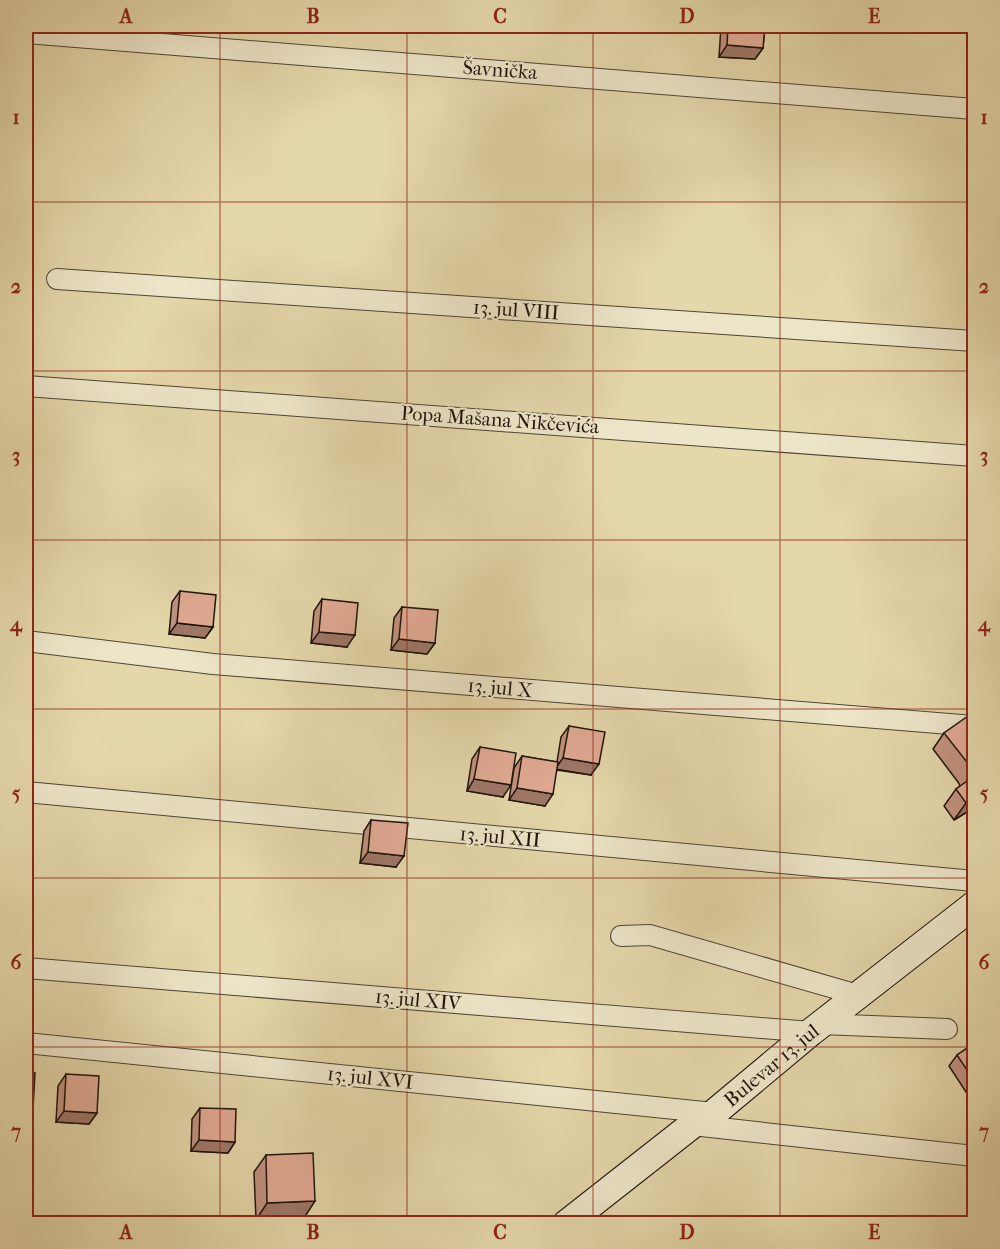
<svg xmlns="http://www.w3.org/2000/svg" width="1000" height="1249" font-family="'IM FELL French Canon',serif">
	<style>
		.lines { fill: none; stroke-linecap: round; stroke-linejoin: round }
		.street-casing { stroke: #4f4534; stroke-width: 22 }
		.secondary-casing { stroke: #1d140c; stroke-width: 29 }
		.street { stroke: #ede5c8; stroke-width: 20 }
		.secondary { stroke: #ede5c8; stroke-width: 27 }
		.wall { fill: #c2927f; stroke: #1d140c; stroke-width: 1.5 }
		.shaded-wall { fill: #9e7768; stroke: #1d140c; stroke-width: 1.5 }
		.building { fill: #e1aa94; stroke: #1d140c; stroke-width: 1.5 }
		.grid { fill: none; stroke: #8f2418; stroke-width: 1.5; stroke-opacity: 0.55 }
		.labels { text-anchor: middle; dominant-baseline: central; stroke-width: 4.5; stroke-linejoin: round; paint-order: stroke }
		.street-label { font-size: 20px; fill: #1d140c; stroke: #ede5c8 }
		.neatline { fill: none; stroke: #8f2418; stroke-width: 2 }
		.grid-label { font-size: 20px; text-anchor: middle; font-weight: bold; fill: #8f2418 }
	</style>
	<rect width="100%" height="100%" fill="#e4d7aa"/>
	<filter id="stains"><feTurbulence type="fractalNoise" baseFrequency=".00333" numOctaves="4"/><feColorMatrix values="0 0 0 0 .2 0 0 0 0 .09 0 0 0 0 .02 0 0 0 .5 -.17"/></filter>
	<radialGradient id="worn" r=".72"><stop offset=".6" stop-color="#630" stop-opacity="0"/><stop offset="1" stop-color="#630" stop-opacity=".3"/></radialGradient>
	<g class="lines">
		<!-- street casing -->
		<g class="street-casing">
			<path id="street" d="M26,33L974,109
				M57,279L974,341
				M26,386L974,456
				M26,641L213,664L974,726
				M26,792L974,881
				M621,936L650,935L858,995
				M26,968L811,1032
				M821,1024L947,1029
				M26,1043L714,1113
				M692,1125L974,1156"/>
		</g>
		<!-- secondary casing -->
		<g class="secondary-casing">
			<g id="secondary">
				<path id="s1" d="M566,1224L692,1125L714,1113L811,1032L974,905"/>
			</g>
		</g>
		<!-- street -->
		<use href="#street" class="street"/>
		<!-- secondary -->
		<use href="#secondary" class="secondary"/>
	</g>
	<!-- wall -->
	<path class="wall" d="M721,26H765L763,48L755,59L719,57Z
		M180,591L213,627L205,638L169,634L172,602Z
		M322,599L347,647L311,643L314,611Z
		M402,607L435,643L427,654L391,650L394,618Z
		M975,724V807L954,820L944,806L956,789L960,786L958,782L933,749L944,733Z
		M569,726L591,775L557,770L545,806L509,800L514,768L522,756L557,762L561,737Z
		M480,747L503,797L467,791L472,759Z
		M371,820L396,867L360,863L364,831Z
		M975,1043V1091L968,1095L949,1066L957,1055Z
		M66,1074L97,1113L89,1124L56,1122L58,1086Z
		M200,1108L235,1142L228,1153L191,1151L192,1119Z
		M266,1155L304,1218L256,1220L254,1172Z"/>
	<!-- shaded-wall -->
	<path class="shaded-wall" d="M582,26H605L602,30Z
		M727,45L763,48L755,59L719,57Z
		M177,623L213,627L205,638L169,634Z
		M319,632L355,635L347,647L311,643Z
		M399,639L435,643L427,654L391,650Z
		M563,758L599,764L591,775L555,769Z
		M474,779L511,785L503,797L467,791Z
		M517,788L553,794L545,806L509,800Z
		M975,798V807L954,820L966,803Z
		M368,852L404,856L396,867L360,863Z
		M975,1086V1091L968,1095Z
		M26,1109H33L26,1120Z
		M64,1111L97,1113L89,1124L56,1122Z
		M199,1140L235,1142L228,1153L191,1151Z
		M315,1201L304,1218L256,1220L267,1203Z"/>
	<!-- building -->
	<path class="building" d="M728,26H765L763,48L727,45Z
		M180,591L216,595L213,627L177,623Z
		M322,599L358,603L355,635L319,632Z
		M402,607L438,610L435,643L399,639Z
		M968,716L975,724V798L966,803L956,789L974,776L970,766L944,733Z
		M569,726L605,732L599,764L563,758Z
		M480,747L516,753L511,785L474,779Z
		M522,756L558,762L553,794L517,788Z
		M371,820L408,823L404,856L368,852Z
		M975,1043V1082L957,1055Z
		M26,1072L35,1073L33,1109H26Z
		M66,1074L99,1076L97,1113L64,1111Z
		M200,1108L236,1109L235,1142L199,1140Z
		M313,1153L315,1201L267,1203L266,1155Z"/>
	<!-- grid -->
	<path class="grid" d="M220,26V1224M407,26V1224M593,26V1224M780,26V1224M26,202H974M26,371H974M26,540H974M26,709H974M26,878H974M26,1047H974"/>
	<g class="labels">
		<!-- street labels -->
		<g class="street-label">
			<text transform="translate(500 70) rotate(4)">Šavnička</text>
			<text transform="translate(516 310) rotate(4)">13. jul VIII</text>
			<text transform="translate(500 420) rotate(4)">Popa Mašana Nikčevića</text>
			<text transform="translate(500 688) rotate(5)">13. jul X</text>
			<text transform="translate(500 837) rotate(5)">13. jul XII</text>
			<text transform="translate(418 1000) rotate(5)">13. jul XIV</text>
			<text stroke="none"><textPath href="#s1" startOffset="260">Bulevar 13. jul</textPath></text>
			<text transform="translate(370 1078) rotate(6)">13. jul XVI</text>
		</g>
	</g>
	<!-- margin -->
	<rect width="1000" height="1249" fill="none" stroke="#e4d7aa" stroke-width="66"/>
	<rect x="33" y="33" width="934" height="1183" class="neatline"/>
	<g class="grid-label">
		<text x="126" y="23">A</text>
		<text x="313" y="23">B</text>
		<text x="500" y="23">C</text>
		<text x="687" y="23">D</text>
		<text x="874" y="23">E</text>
		<text x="16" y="124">1</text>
		<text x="984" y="124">1</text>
		<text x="16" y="293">2</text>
		<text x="984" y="293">2</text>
		<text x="16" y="462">3</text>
		<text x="984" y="462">3</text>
		<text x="16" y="631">4</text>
		<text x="984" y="631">4</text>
		<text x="16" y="800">5</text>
		<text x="984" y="800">5</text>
		<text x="16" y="969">6</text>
		<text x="984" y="969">6</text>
		<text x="16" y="1138">7</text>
		<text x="984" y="1138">7</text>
		<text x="126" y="1239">A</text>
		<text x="313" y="1239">B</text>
		<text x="500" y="1239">C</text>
		<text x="687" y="1239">D</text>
		<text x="874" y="1239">E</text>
	</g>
	<rect width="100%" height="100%" filter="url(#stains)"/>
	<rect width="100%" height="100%" fill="url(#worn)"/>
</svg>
